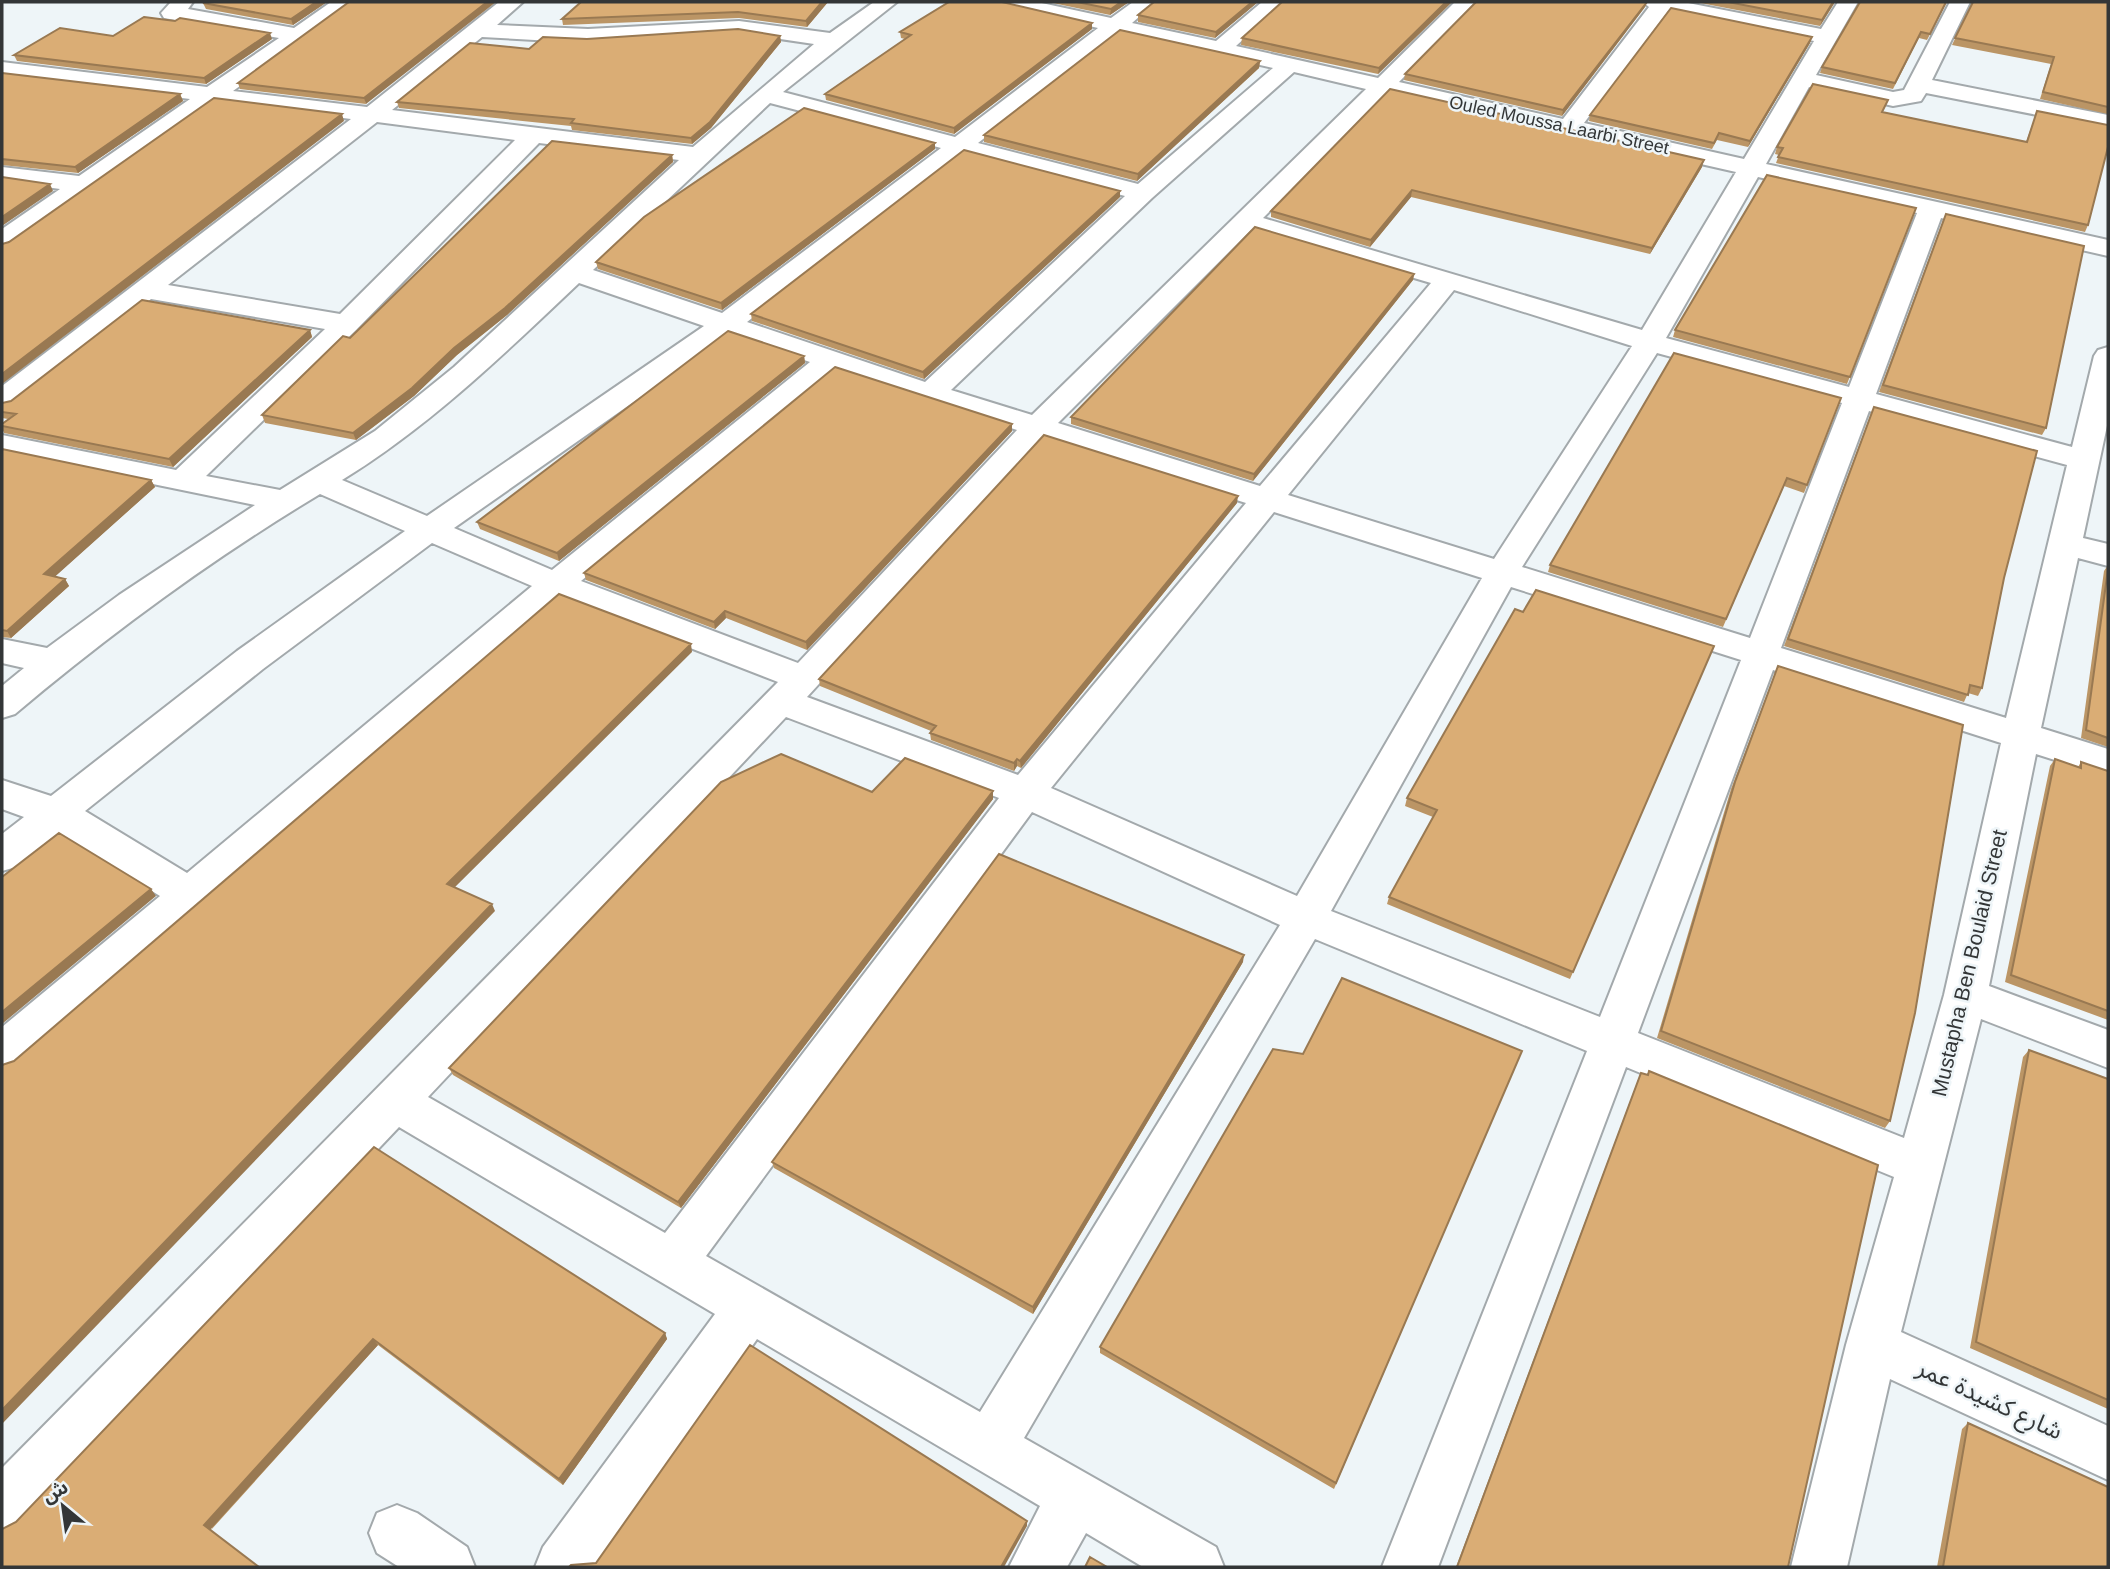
<svg xmlns="http://www.w3.org/2000/svg" width="2110" height="1569" font-family="Arial,'Noto Sans Arabic',sans-serif">
	<style>
		.lines { fill: none; stroke-linecap: round; stroke-linejoin: round }
		.minor-casing { stroke: #a3a9ac; stroke-width: 4 }
		.minor { fill: #fff; fill-rule: evenodd }
		.wall { fill: #bb9565 }
		.shaded-wall { fill: #997952 }
		.building { fill: #daad75; stroke: #997952; stroke-width: 2 }
		.labels { text-anchor: middle; dominant-baseline: central; stroke-width: 5; stroke-linejoin: round; paint-order: stroke }
		.far-street-label { font-size: 18px; fill: #333637; stroke: #eef5f8 }
		.street-label { font-size: 21px; fill: #333637; stroke: #eef5f8 }
		.near-street-label { font-size: 24px; fill: #333637; stroke: #eef5f8 }
	</style>
	<rect width="100%" height="100%" fill="#eef5f8"/>
	<g class="lines">
		<!-- minor casing -->
		<g class="minor-casing">
			<path id="minor" d="M171,2H193L188,9L294,28L331,2H355L233,91L367,107L499,2H523L497,25L588,29L739,21L830,33L874,2H897L783,92L955,137L1098,28L1003,6L1000,2H1037L1111,18L1133,2H1156L1132,23L1216,41L1262,2H1284L1236,46L1378,78L1455,2H1477L1399,82L1563,119L1649,7L1643,2H1683L1821,29L1838,2H1858L1816,75L1893,92L1904,90L1950,2H1970L1932,80L2108,115V129L1926,93L1921,101L1893,106L1809,87L1766,164L2108,240V256L1941,218L1876,394L2072,447L2094,356L2098,350L2108,347V421L2083,538L2108,544V566L2078,558L2041,728L2108,749V777L2036,754L1989,986L2108,1030V1068L1981,1019L1901,1332L2108,1426V1480L1890,1379L1847,1567H1791L1846,1345L1894,1177L1626,1067L1438,1567H1382L1587,1051L1315,939L1024,1438L1216,1547L1224,1567H1143L1086,1533L1067,1567H1009L1040,1506L757,1339L597,1567H535L543,1547L715,1314L399,1127L21,1526L2,1534V1468L778,682L561,598L18,1066L2,1072V1027L160,896L58,833L16,867L2,871V834L24,817L2,809V780L51,796L237,651L405,531L320,494C212,559 111,633 15,714L2,718V686L24,668L2,663V639L47,648L119,595L255,505L2,453V435L176,470L325,329L151,299L13,406L2,409V386L351,119L216,102L11,247L2,249V229L60,189L2,181V167L79,176L190,99L2,76V62L207,87L279,38L164,18L161,13ZM1668,11L1814,41L1744,159L1584,123ZM739,33L814,44L693,147L392,110L482,37L588,43ZM1119,33L1273,68L1138,184L978,143ZM1294,72L1366,89L1032,415L951,390L1152,198ZM1388,93L1736,172L1642,330L1263,218ZM770,103L941,148L722,313L593,270ZM377,122L515,140L340,314L168,285ZM539,143L679,160L454,367L375,431L280,490L206,476L356,330ZM964,154L1125,196L925,382L747,322ZM1758,177L1917,213L1849,387L1666,338ZM1251,230L1431,283L1260,486L1058,423ZM579,283L704,326L427,516L342,480C430,426 504,354 579,283ZM1454,290L1632,346L1494,559L1288,495ZM729,335L810,362L552,570L454,528ZM1657,353L1842,403L1750,638L1522,567ZM835,371L1017,430L798,663L581,581ZM1869,411L2067,465L2006,718L1781,648ZM1043,439L1246,503L1018,775L807,697ZM1274,512L1482,578L1297,896L1051,788ZM432,543L532,586L187,873L85,811L263,669ZM1511,587L1741,660L1600,1017L1331,911ZM1773,670L2001,743L1944,995L1904,1138L1638,1033ZM786,717L999,798L665,1233L428,1097ZM1032,812L1280,925L980,1412L706,1256Z
				M397,1505L417,1513L467,1547L475,1567H399L377,1553L369,1533L377,1513Z"/>
		</g>
		<!-- minor -->
		<use href="#minor" class="minor"/>
	</g>
	<!-- wall -->
	<path class="wall" d="M327,2L293,25L206,9L203,3Z
		M350,2L366,104L240,89L238,83Z
		M581,2H828L807,27L739,18L563,25L562,19Z
		M1002,2L1092,23V29L954,134L826,100L825,94L905,39L901,38L900,32Z
		M1048,2H1129L1110,15Z
		M1258,2L1215,38L1138,22V15Z
		M1282,2H1452L1378,74L1241,45L1242,38Z
		M1695,2H1835L1820,26Z
		M1947,2L1927,40L1919,38L1893,89L1820,73L1822,67Z
		M1971,2H2108V114L2040,99L2051,64L1952,45L1972,3Z
		M1645,7L1562,116L1404,80L1405,74Z
		M113,36L272,39L206,84L17,61L14,55Z
		M780,36L781,42L711,128L692,144L572,130L571,126L399,108L397,102L529,49L587,39Z
		M1810,43L1748,147L1717,140L1712,149L1589,121L1590,115Z
		M1260,61L1259,68L1137,181L984,142V135Z
		M2,73L180,94L183,101L78,173L2,165Z
		M1390,89L1702,167L1650,254L1411,197L1370,247L1271,217V211Z
		M2037,111L2088,225L2085,232L1776,163L1779,155L1775,154L1777,147L1882,112L2026,142Z
		M935,149L722,310L598,269L596,262Z
		M672,155L673,162L507,315L457,355L414,396L356,440L265,423L262,415L350,338Z
		M1120,197L924,379L752,321L751,314Z
		M1916,208L1847,384L1673,337L1675,330Z
		M1943,221L2046,428L2042,435L1879,392Z
		M1414,274L1413,280L1253,481L1071,424V417Z
		M310,330L312,337L173,467L4,433L2,428V424L8,419L2,418V403Z
		M804,356L805,363L559,561L480,529L477,522Z
		M1841,398L1804,493L1784,486L1723,627L1548,572L1550,565Z
		M1871,414L2004,578L1982,688L1978,696L1968,693L1964,702L1784,646Z
		M1012,424V431L807,650L726,618L715,629L586,580L584,573Z
		M2,449L151,480L155,487L55,576L65,579L69,586L11,638L2,637Z
		M1237,503L1021,768L1017,766L1014,771L931,740L930,733L931,731L820,686L819,679Z
		M2108,565V747L2081,738L2104,571Z
		M1523,612L1714,646L1570,979L1387,904L1389,897L1433,817L1405,806L1407,798Z
		M1778,666L1890,1121L1885,1128L1657,1038L1731,789Z
		M2055,759L2078,767L2081,762L2108,771V1020L2005,982L2050,766Z
		M993,791V799L681,1208L453,1075L449,1068L872,792Z
		M1243,962L1033,1314L774,1168L772,1162Z
		M2029,1050L2108,1079V1409L1970,1348L2023,1057Z
		M1522,1051L1334,1489L1100,1353V1347L1303,1054Z
		M1649,1071L1788,1567H1456L1638,1080L1641,1073L1647,1075Z
		M374,1147L665,1333L667,1339L563,1485L378,1345L211,1530Z
		M1968,1423L2108,1567H1937L1962,1429Z"/>
	<!-- shaded-wall -->
	<path class="shaded-wall" d="M316,2H327L293,25L291,19Z
		M487,2H496L366,104L364,98Z
		M822,2H828L807,27L806,21Z
		M1121,2H1129L1110,15L1111,9Z
		M1252,2H1258L1215,38L1216,32Z
		M1446,2H1452L1378,74L1379,68Z
		M1647,2L1645,7L1562,116L1563,110Z
		M1833,2H1835L1820,26L1822,20Z
		M1092,23V29L954,134V128Z
		M270,33L272,39L206,84L204,78Z
		M780,36L781,42L711,128L692,144L691,138Z
		M1812,37L1810,43L1748,147L1750,141Z
		M1260,61L1259,68L1137,181L1138,174Z
		M180,94L183,101L78,173L75,167Z
		M342,114L344,121L2,384V374Z
		M935,143V149L722,310L721,303Z
		M672,155L673,162L507,315L457,355L414,396L356,440L353,433L454,348Z
		M1704,160L1702,167L1650,254L1652,248Z
		M50,184L53,191L2,226V217Z
		M1412,190L1411,197L1370,247L1371,240Z
		M1120,191V197L924,379L923,372Z
		M1414,274L1413,280L1253,481L1254,474Z
		M310,330L312,337L173,467L169,459Z
		M804,356L805,363L559,561L557,553Z
		M1012,424V431L807,650L806,642Z
		M151,480L155,487L49,582L44,574Z
		M1238,496L1237,503L1021,768L1020,761Z
		M65,579L69,586L11,638L7,631Z
		M725,611L726,618L715,629L714,622Z
		M691,644L692,652L451,891L447,884Z
		M1017,759V766L1014,771V763Z
		M993,791V799L681,1208L678,1202Z
		M151,889L156,896L2,1024V1012Z
		M492,904L495,911L2,1424V1410Z
		M1244,955L1243,962L1033,1314V1307Z
		M665,1333L667,1339L563,1485L559,1479Z
		M373,1339L378,1345L210,1530L204,1525Z
		M1027,1521V1526L1004,1567H1001Z"/>
	<!-- building -->
	<path class="building" d="M206,2H316L291,19L203,3Z
		M349,2H487L364,98L238,83Z
		M581,2H822L806,21L738,12L562,19Z
		M949,2H1002L1092,23L954,128L825,94L911,35L900,32Z
		M1077,2H1121L1111,9Z
		M1154,2H1252L1216,32L1138,15Z
		M1282,2H1446L1379,68L1242,38Z
		M1476,2H1647L1563,110L1405,74Z
		M1728,2H1833L1822,20Z
		M1860,2H1946L1930,34L1921,32L1895,83L1822,67Z
		M1973,2H2108V107L2043,92L2054,57L1955,38Z
		M1671,8L1812,37L1750,141L1719,133L1714,143L1590,115Z
		M144,17L175,21L180,18L270,33L204,78L14,55L60,28L113,36Z
		M738,29L780,36L710,122L691,138L571,123L574,119L397,102L470,43L529,49L543,37L587,39Z
		M1120,30L1260,61L1138,174L984,135Z
		M2,73L180,94L75,167L2,159Z
		M1813,84L1888,100L1882,112L2027,142L2037,111L2108,125V147L2088,225L1778,157L1783,148L1777,147Z
		M1390,89L1704,160L1652,248L1412,190L1371,240L1271,211Z
		M214,98L342,114L2,374V244L9,242Z
		M804,108L935,143L721,303L596,262L644,217Z
		M552,141L672,155L505,308L454,348L412,388L353,433L262,415L343,336L350,338Z
		M964,150L1120,191L923,372L751,314Z
		M1767,175L1916,208L1850,377L1675,330Z
		M2,177L50,184L2,217Z
		M1946,214L2084,246L2046,428L1883,385Z
		M1255,227L1414,274L1254,474L1071,417Z
		M142,300L310,330L169,459L2,426V424L16,414L2,412V403L11,401Z
		M728,331L804,356L557,553L477,522Z
		M1674,353L1841,398L1807,485L1787,478L1726,619L1550,565Z
		M835,367L1012,424L806,642L725,611L714,622L584,573Z
		M1874,407L2037,451L2004,578L1982,688L1970,685L1968,695L1788,639Z
		M1044,435L1238,496L1020,761L1017,759L1014,763L930,733L936,726L819,679Z
		M2,449L151,480L44,574L65,579L7,631L2,630Z
		M2108,569V738L2086,730Z
		M1536,590L1714,646L1573,972L1389,897L1437,810L1407,798L1515,609L1523,612Z
		M559,594L691,644L447,884L492,904L2,1410V1065L14,1061Z
		M1778,666L1963,725L1915,1013L1890,1121L1661,1031L1735,782Z
		M781,754L872,792L905,758L993,791L678,1202L449,1068L721,782Z
		M2055,759L2081,768V762L2108,771V1011L2011,975Z
		M59,833L151,889L2,1012V877Z
		M999,854L1244,955L1033,1307L772,1162Z
		M1342,978L1522,1051L1336,1483L1100,1347L1273,1049L1303,1054Z
		M2029,1050L2108,1079V1400L1976,1342Z
		M1649,1071L1878,1165L1788,1567H1457L1641,1073L1648,1075Z
		M374,1147L665,1333L559,1479L373,1339L204,1525L259,1567H2V1529L16,1522Z
		M750,1345L1027,1521L1001,1567H569L571,1565L596,1563Z
		M1968,1423L2108,1487V1567H1943Z
		M1090,1557L1107,1567H1085Z"/>
	<g class="labels">
		<!-- far-street labels -->
		<g class="far-street-label">
			<text transform="translate(1559 125) rotate(12)">Ouled Moussa Laarbi Street</text>
		</g>
		<!-- street labels -->
		<g class="street-label">
			<text transform="translate(1969 963) rotate(-77)">Mustapha Ben Boulaid Street</text>
		</g>
		<!-- near-street labels -->
		<g class="near-street-label">
			<text transform="translate(1990 1399) rotate(25)">شارع كشيدة عمر</text>
		</g>
	</g>
	<!-- border -->
	<rect width="2110" height="1569" fill="none" stroke="#333637" stroke-width="7"/>
	<!-- north arrow -->
	<g transform="translate(63 1506) rotate(331)" stroke="#eef5f8" stroke-width="5" paint-order="stroke">
	<path d="M0-5L12 26L0 18L-12 26Z" fill="#333637"/>
	<text y="-10" font-size="19" font-weight="bold" text-anchor="middle" fill="#333637">ش</text>
	</g>
</svg>
